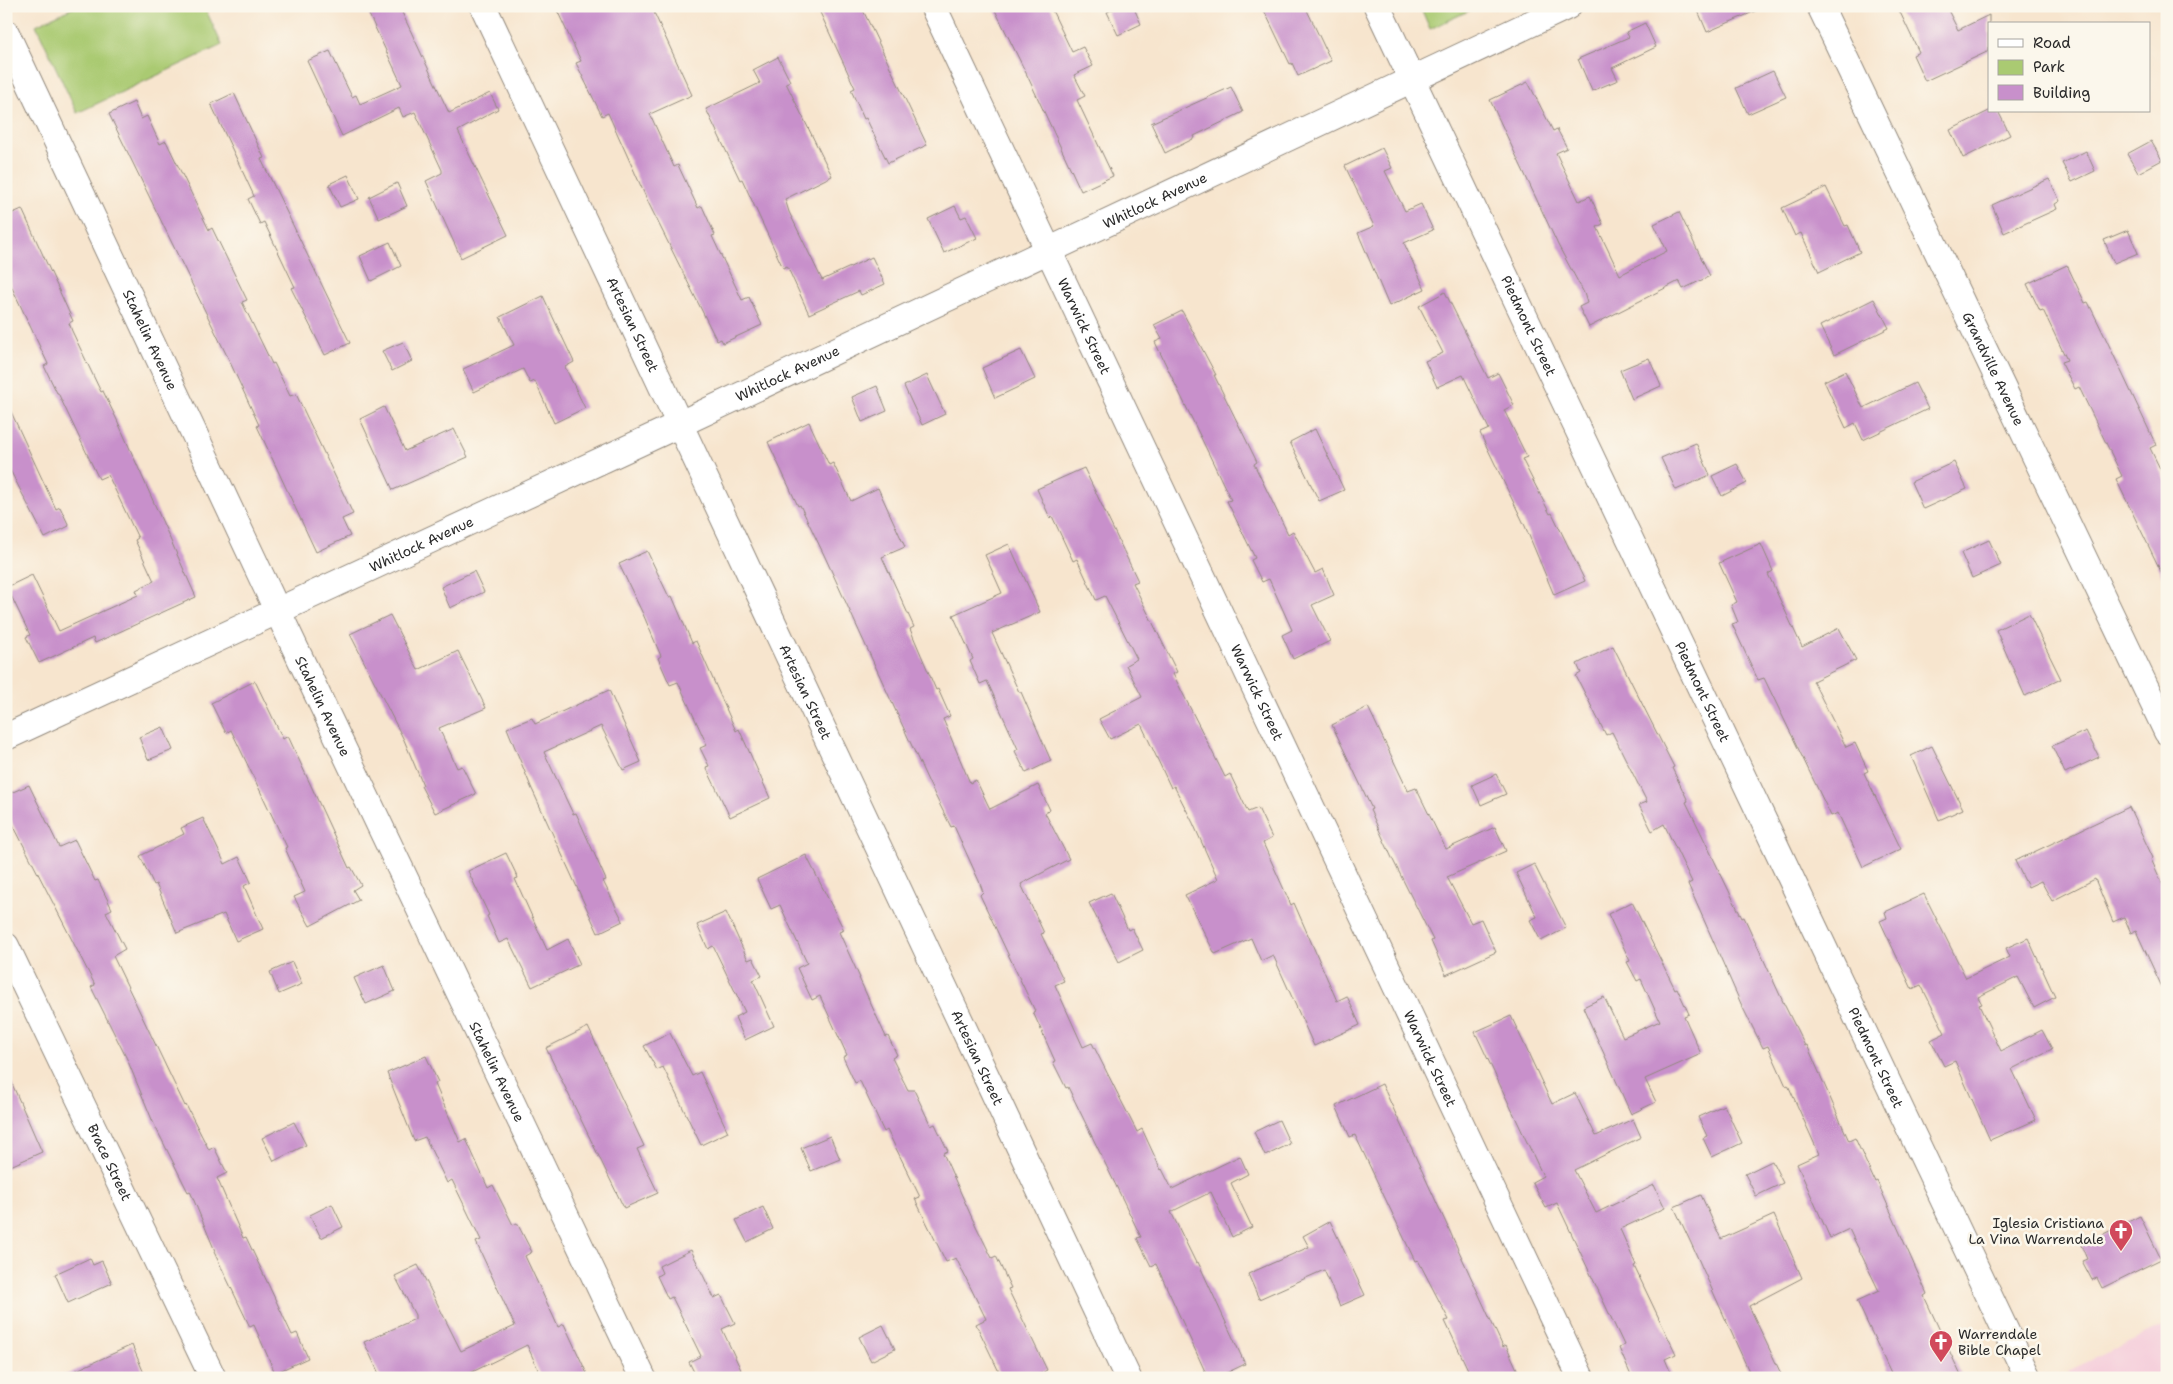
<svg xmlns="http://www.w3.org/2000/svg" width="2173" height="1384" font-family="'Shantell Sans',sans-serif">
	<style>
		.built { fill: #f5cfdb }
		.green { fill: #aaca72; stroke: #6a7a4e }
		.building { fill: #c890cb }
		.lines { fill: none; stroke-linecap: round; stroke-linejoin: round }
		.minor-casing { stroke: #91887c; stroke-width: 28 }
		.minor { stroke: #fff; stroke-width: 26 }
		.labels { text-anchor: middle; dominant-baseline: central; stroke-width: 5; stroke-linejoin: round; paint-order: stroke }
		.street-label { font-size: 14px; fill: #2b2b2b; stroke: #fbf7ec }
		.poi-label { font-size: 14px; fill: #2b2b2b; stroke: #fbf7ec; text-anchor: end }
	</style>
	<rect width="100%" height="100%" fill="#fbf7ec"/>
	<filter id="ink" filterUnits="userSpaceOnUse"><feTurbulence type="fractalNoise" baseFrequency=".02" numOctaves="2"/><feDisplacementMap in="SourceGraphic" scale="10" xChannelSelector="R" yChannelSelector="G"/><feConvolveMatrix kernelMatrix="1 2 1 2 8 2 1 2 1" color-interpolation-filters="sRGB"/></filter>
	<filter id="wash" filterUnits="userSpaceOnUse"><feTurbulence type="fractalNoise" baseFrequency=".0096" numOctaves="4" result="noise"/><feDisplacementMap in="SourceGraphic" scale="20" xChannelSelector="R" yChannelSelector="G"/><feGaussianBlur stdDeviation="1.12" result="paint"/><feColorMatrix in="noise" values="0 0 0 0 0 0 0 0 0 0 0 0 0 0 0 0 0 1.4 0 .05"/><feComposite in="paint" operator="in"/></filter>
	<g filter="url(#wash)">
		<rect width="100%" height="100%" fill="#f7e5ce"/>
		<!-- built -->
		<path class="built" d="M2167,1324V1378H2071L2068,1371Z"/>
		<!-- green -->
		<path class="green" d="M77,6H204L222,45L77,113L36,25Z
			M1420,6H1479L1430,29Z"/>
		<g id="blocks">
			<!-- building -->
			<path class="building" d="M365,6H399L449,113L490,93L498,109L458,131L508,235L461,258L426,181L442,173V170L415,112L403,117L399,108L342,136L307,61L330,51L352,97L356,95L360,104L402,85Z
				M555,6H651L692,95L650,114L674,167L678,165L698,208L702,206L715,235L712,236L742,300L749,297L762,325L723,343L721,339L717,341L649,204L608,113L602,116L576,63L581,61Z
				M817,6H861L927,145L888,163L866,118L864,119L851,90L855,88Z
				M993,6H1050L1072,52L1083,47L1093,66L1074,75L1085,96L1077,100L1113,176L1081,191L1026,73Z
				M1120,6H1133L1141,24L1118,35L1107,12Z
				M1262,6H1305L1331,61L1298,76L1292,63L1290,64Z
				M1696,6H1767L1707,32Z
				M1897,6H1946L1958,30L1989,15V51L1925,81L1913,55L1919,52Z
				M1645,23L1656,47L1612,68L1618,80L1592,91L1578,59L1629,37L1626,32Z
				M778,57L790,81L786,83L832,176L785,199L789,212L822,280L872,257L885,284L861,295L859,291L809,314L787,266L783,268L742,179L740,180L706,109L760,83L753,70Z
				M1773,71L1786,97L1748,114L1736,88Z
				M1528,82L1553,131L1557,129L1567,148L1556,153L1579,201L1590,196L1603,224L1597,227L1620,275L1667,251L1654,224L1679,212L1710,276L1683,289L1679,281L1589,327L1579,307L1587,303L1584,293L1558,245L1490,100Z
				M1231,87L1243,112L1194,136L1195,138L1165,153L1151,123Z
				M234,93L264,158L261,159L350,343L325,355L291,288L295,287L264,222L260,224L248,199L254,196L211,104Z
				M134,102L141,119L147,116L160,144L166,141L209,230L212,228L247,300L242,302L272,364L274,363L290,396L296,394L353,514L342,519L350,536L316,552L257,426L259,425L229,360L109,114Z
				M1989,111H1998L2010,135L1963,158L1950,130Z
				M2151,141L2162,160L2138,173L2127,154Z
				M1382,148L1392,168L1385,171L1405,211L1421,204L1433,230L1404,243L1425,289L1389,306L1358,233L1374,226L1345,166Z
				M2086,151L2095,171L2072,182L2062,163Z
				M348,175L359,199L340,207L329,184Z
				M2049,179L2060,201L2055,204L2057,209L2004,233L1992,205Z
				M397,183L407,206L379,219L369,197Z
				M1826,187L1845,226L1848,225L1860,252L1819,272L1801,233L1795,236L1782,208Z
				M955,206L961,218L966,216L977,238L944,253L928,219Z
				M22,209L73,321L69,323L72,331L101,392L103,391L117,420L196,597L95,643L93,638L39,663L26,637L30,635L7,587L32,575L59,631L138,595L136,590L154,581L135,540L138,538L108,475L99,479L58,393H57L44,366L48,364L6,275V216Z
				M2128,230L2138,253L2114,263L2104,240Z
				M390,242L401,266L371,281L360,256Z
				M2067,265L2085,303L2088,302L2107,341L2156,445L2150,448L2167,483V584L2116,479L2122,476L2079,387L2075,389L2061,362L2067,360L2043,310L2040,311L2027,284Z
				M1445,292L1488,378L1498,373L1514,405L1504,410L1527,457L1522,459L1550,514L1552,513L1585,581L1554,595L1525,526L1480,433L1489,429L1463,375L1437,387L1425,361L1443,353L1419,306Z
				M543,296L574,362L565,367L585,408L554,423L535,381L530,383L523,369L474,392L463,369L514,345L500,317Z
				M1874,299L1889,328L1834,355L1820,326Z
				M1182,311L1216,375H1214L1257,462L1254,464L1288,534L1293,531L1315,573L1323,569L1334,595L1312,605L1330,641L1293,659L1282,635L1292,630L1269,579L1262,582L1251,560L1255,558L1227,501L1231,500L1155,342L1162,339L1154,325Z
				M403,342L412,361L392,371L382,351Z
				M1021,350L1035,379L995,398L982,368Z
				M1649,358L1661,386L1632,399L1620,370Z
				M1845,371L1863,408L1915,383L1928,409L1863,440L1855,423L1846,428L1824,381Z
				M927,375L945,414L922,425L904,386Z
				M877,386L887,411L862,422L852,397Z
				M6,401L56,509L60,507L69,526L45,538L6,462Z
				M384,407L405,451L454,429L468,457L393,490L360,419Z
				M809,422L829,465L833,463L851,501L878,488L905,547L882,557L914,627L910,629L936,690L938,689L950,716L943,719L970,783L976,780L990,809L1038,785L1050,810L1045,813L1069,859L1021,884L1044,933L1041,934L1064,981L1055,985L1083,1047L1092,1043L1137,1132L1142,1129L1161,1170L1162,1169L1172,1189L1240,1156L1248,1174L1231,1183L1252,1227L1232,1237L1211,1192L1171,1212L1196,1263L1198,1262L1245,1364L1216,1378H1208L1156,1264L1151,1266L1137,1238L1141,1237L1068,1087L1066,1088L1053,1062L1055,1061L1033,1012L1035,1011L980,895L983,892L979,881L954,826L951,827L929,783L825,557L800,505L798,506L768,442Z
				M1315,429L1344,490L1319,501L1290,442Z
				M1696,443L1710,475L1676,490L1661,458Z
				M1954,462L1967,489L1923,509L1911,482Z
				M1737,464L1747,483L1722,496L1712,476Z
				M1084,468L1138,581L1133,583L1177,672L1173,674L1225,777L1230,774L1248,812L1258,808L1272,838L1263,843L1291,905L1294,903L1337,1001L1347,996L1360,1025L1314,1046L1273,955L1261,961L1251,938L1215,954L1185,895L1218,879L1193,823L1174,786L1171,788L1141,724L1110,739L1099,719L1142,697L1126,665L1137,659L1105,596L1096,600L1077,559L1073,561L1052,516L1050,518L1037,489Z
				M1989,540L2001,565L1972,578L1961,553Z
				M1009,544L1040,612L992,633L1019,692H1021L1051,761L1026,773L1015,751L1018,749L987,681L980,684L970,661L973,659L953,615L1002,593L985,555Z
				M1761,544L1773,571L1768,574L1802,647L1839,628L1856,660L1813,681L1846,747L1855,743L1868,771L1864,773L1901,849L1863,867L1838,813L1831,816L1764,678L1758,680L1732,624L1738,622L1731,605L1737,602L1719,563Z
				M647,551L669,597L672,596L692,643L696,641L736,731L739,729L770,798L730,817L706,767L709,766L700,748L707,745L678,682L670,685L658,658L661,656L643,614L619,564Z
				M474,571L484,592L450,608L441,587Z
				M2029,614L2061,679L2025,696L1996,630Z
				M390,615L418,670L458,651L486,708L439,728L457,768L462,766L476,794L435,813L421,786L423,785L404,740L350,634Z
				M1613,646L1674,767L1672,768L1688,801L1686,802L1742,918L1744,917L1784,1004L1805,1046L1807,1045L1849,1141L1855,1138L1875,1182L1877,1181L1927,1294L1924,1296L1962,1378H1893L1857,1301L1879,1291L1849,1229L1830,1238L1797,1164L1819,1154L1788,1085L1786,1086L1768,1046L1763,1048L1742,1006L1688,884L1692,882L1664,824L1652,831L1639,805L1647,802L1612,732L1606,735L1576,676L1581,673L1577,664Z
				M255,681L283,739L288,736L349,868L351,867L361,885L353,890L359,900L310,926L294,897L305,892L285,848L287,847L231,730L226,733L211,703Z
				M609,690L641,762L623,770L601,726L544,752L573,814L576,813L585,833L606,880L603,881L623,921L598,933L531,787L507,728L532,718L535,724Z
				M1368,707L1408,791L1416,788L1446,849L1495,827L1506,851L1447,877L1471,923L1481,919L1496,952L1446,975L1431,941L1433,940L1392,858L1370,810L1372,809L1332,725Z
				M163,727L173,750L148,760L139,737Z
				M2086,731L2099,757L2065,773L2052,746Z
				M1932,746L1963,809L1939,820L1911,756Z
				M1496,774L1506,794L1481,805L1472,785Z
				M29,785L59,847L75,840L95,881L98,880L112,909L106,912L125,949L113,956L185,1106L186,1105L209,1150L214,1147L227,1173L217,1178L243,1238L246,1237L292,1335L297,1333L308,1358L275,1373L254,1325L250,1327L214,1252L215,1251L190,1191L188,1192L153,1122L127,1059L91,987L95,985L6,811V795Z
				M2129,807L2153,858L2151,859L2167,894V998L2136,931L2131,933L2124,917L2113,922L2095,879L2052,901L2041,881L2028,887L2015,861Z
				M203,818L225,864L239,857L251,882L244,886L263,929L236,941L224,914L177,933L156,884L154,885L140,856L184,834L181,828Z
				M506,853L518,878L515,879L547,950L568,939L580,964L532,987L508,939L499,943L487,916L489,915L468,871Z
				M806,855L844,930L839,932L860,978H859L886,1037L888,1036L897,1055L892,1058L908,1090H914L931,1126L935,1124L948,1151L943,1153L972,1218L992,1258L996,1256L1011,1288L1008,1289L1047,1370L1033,1378H1002L976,1324L986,1319L956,1258L946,1262L915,1199L920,1197L887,1130L884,1132L860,1081L855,1083L843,1057L847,1055L820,996L812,1000L797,968L807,963L780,905L771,909L757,879Z
				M1534,864L1566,928L1541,941L1530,920L1537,917L1516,873Z
				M1111,893L1128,930L1132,928L1143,950L1119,962L1089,903Z
				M1924,894L1966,978L2010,957L2006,948L2028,938L2055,997L2034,1008L2018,977L1978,997L1982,1004L1979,1005L2001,1051L2042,1030L2052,1049L2012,1069L2036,1120L1990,1140L1955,1061L1944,1066L1931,1040L1945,1033L1921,985L1912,989L1880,921L1887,918L1885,912Z
				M1632,902L1675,989L1677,988L1689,1014L1684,1016L1701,1054L1645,1079L1656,1102L1631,1114L1583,1007L1604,997L1623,1037L1660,1021L1641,979L1637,981L1627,962L1630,961L1608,914Z
				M726,912L748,960L753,958L762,976L753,980L774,1026L745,1040L735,1017L745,1012L713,946L708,949L697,925Z
				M292,962L302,984L279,994L270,972Z
				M384,965L395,991L366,1004L354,978Z
				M1511,1016L1552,1104L1575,1093L1596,1136L1633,1119L1641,1137L1574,1170L1596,1213L1654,1185L1665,1208L1620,1229L1636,1265L1634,1266L1676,1354L1665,1359L1673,1378H1632L1619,1348L1624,1345L1557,1203L1546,1208L1532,1182L1543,1176L1475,1032Z
				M588,1027L644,1146L637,1149L658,1193L624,1208L546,1048Z
				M670,1033L692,1076L700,1072L728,1132L701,1145L663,1067L657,1070L644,1046Z
				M426,1056L438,1082L435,1084L460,1142L466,1139L488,1188L493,1185L513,1225L517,1223L532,1252L525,1256L554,1318L558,1327L564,1324L589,1378H542L527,1345L460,1378H381L364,1342L415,1319V1315L395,1276L418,1265L461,1351L515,1326L476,1242L481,1240L452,1180L447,1183L425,1137L414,1141L387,1073Z
				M6,1070L42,1152L6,1168Z
				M1382,1084L1503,1347L1506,1345L1521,1378H1472L1445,1321L1449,1320L1418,1260L1415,1261L1355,1135L1350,1137L1336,1106Z
				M1724,1105L1742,1143L1712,1157L1703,1138L1707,1136L1698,1117Z
				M1279,1120L1290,1144L1265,1156L1254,1132Z
				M294,1122L306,1145L274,1161L262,1138Z
				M830,1136L840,1159L811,1171L801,1148Z
				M1772,1161L1783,1183L1756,1196L1745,1174Z
				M1701,1195L1721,1239L1774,1215L1802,1278L1749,1306L1783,1378H1752L1691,1243L1674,1207Z
				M332,1204L343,1227L321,1238L310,1215Z
				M763,1207L773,1229L747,1242L736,1220Z
				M2140,1216L2161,1259L2102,1288L2097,1278L2092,1280L2082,1261L2087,1259L2081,1245Z
				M1330,1221L1365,1295L1340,1306L1324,1270L1259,1299L1248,1274L1309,1247L1303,1236Z
				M691,1250L714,1298L721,1295L735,1323L722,1329L741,1370L724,1378H697L689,1362L701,1356L672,1297L668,1299L657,1276L662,1273L659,1266Z
				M90,1258L93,1265L102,1261L112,1283L68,1303L55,1274Z
				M883,1325L895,1349L871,1361L859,1337Z
				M132,1345L146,1378H59Z"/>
		</g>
	</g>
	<g filter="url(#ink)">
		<use href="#blocks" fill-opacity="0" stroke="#91887c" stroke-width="1"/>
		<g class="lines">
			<!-- minor casing -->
			<g class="minor-casing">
				<g id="minor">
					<path id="s1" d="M483,6L1128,1378"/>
					<path id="s2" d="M933,6L1581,1378"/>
					<path id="s3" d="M1377,6L2028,1378"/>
					<path id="s4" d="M1820,6L2167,732"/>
					<path id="s5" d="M6,33L278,612L643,1378"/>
					<path id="s6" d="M6,737L680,424L1568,6"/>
					<path id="s7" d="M6,946L213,1378"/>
				</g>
			</g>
			<!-- minor -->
			<use href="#minor" class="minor"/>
		</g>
	</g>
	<!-- icons -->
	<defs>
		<g id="church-pin" transform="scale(1.25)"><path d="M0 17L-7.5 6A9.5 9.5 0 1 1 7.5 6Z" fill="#d1495b" stroke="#fbf7ec"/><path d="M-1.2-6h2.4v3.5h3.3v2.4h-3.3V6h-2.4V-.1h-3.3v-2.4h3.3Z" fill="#fff"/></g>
	</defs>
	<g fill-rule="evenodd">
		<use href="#church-pin" x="2121" y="1231"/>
		<use href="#church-pin" x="1941" y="1342"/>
	</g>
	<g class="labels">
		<!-- street labels -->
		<g class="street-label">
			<text stroke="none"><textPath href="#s6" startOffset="1268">Whitlock Avenue</textPath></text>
			<text stroke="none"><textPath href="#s1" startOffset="352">Artesian Street</textPath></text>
			<text stroke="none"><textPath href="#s2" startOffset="354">Warwick Street</textPath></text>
			<text stroke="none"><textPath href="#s3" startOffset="354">Piedmont Street</textPath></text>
			<text stroke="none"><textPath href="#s5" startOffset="339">Stahelin Avenue</textPath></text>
			<text stroke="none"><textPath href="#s4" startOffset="402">Grandville Avenue</textPath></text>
			<text stroke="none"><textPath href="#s6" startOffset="862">Whitlock Avenue</textPath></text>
			<text stroke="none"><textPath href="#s6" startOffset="458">Whitlock Avenue</textPath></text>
			<text stroke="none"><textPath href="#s1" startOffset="758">Artesian Street</textPath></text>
			<text stroke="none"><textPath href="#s2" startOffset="759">Warwick Street</textPath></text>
			<text stroke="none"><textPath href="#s3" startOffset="759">Piedmont Street</textPath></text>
			<text stroke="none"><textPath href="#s5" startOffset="744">Stahelin Avenue</textPath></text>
			<text stroke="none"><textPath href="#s2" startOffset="1164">Warwick Street</textPath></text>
			<text stroke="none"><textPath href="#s3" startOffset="1164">Piedmont Street</textPath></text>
			<text stroke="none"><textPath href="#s1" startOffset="1162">Artesian Street</textPath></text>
			<text stroke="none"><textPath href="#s5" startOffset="1149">Stahelin Avenue</textPath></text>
			<text stroke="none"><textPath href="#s7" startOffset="240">Brace Street</textPath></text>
		</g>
		<!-- poi labels -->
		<g class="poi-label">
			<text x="2104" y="1223">Iglesia Cristiana<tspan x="2104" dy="16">La Vina Warrendale</tspan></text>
			<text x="1958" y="1334" text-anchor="start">Warrendale<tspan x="1958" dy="16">Bible Chapel</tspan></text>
		</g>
	</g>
	<!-- margin -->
	<rect width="2173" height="1384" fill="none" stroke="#fbf7ec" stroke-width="25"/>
	<!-- legend -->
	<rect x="1988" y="22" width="162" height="90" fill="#fbf7ec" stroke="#a8a59f"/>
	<rect x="1998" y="39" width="25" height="8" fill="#ffffff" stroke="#a8a59f"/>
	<text x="2033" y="48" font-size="15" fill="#2b2b2b">Road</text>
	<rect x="1998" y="60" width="25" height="15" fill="#aaca72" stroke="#a8a59f"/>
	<text x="2033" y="72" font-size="15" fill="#2b2b2b">Park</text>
	<rect x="1998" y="85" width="25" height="15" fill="#c890cb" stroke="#a8a59f"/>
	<text x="2033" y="98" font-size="15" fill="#2b2b2b">Building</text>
</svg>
